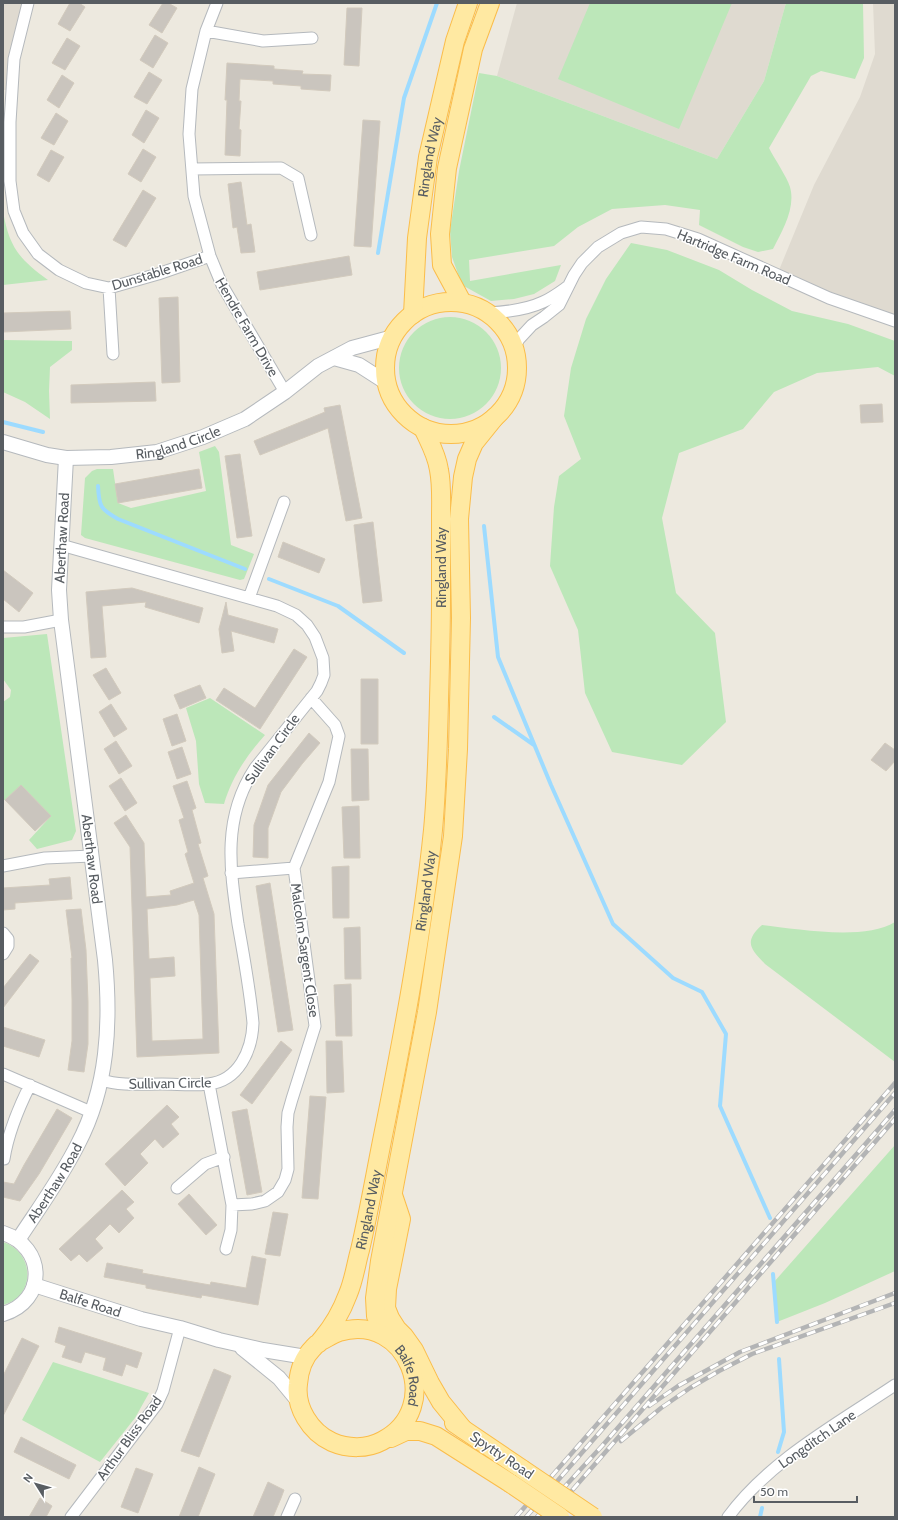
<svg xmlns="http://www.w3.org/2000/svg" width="898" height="1520" font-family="Cabin,sans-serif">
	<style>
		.education { fill: #dfdad0 }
		.green { fill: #bce7b9 }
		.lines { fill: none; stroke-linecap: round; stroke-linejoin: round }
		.stream { stroke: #9ddbff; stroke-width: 4 }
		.building { fill: #cac5be; stroke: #d2cabd; fill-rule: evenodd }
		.minor-casing { stroke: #b5b9bd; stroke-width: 13 }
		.tertiary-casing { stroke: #b5b9bd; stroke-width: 16 }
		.primary-casing { stroke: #fbbd4a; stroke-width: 20 }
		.minor { stroke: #fff; stroke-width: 11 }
		.tertiary { stroke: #fff; stroke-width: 14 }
		.primary { stroke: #ffe9a2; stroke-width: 18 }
		.rail-casing { stroke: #b3b4b5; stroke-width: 4.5 }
		.rail { stroke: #fff; stroke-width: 3; stroke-dasharray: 9; stroke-linecap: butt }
		.primary-bridge-casing { stroke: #fbbd4a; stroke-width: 20; stroke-linecap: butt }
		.primary-bridge { stroke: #ffe9a2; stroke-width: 18 }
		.labels { text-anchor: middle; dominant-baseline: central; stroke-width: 3; stroke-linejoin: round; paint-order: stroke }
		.street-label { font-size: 14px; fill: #585d62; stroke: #fff }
	</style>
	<rect width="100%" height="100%" fill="#ede9df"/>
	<!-- education -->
	<path class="education" d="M3,3H28L11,90H3Z
		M517,3H786L764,81L717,159L497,76Z
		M873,3H895V321L777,275L814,185L860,97L875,54Z"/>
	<!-- green -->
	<path class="green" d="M590,3H732L679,129L558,79Z
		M786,3H863L864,58L855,79L821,71L811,76L769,148C774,158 787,177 790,187C796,208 782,231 773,249L758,252L743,247L699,225L700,210L665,205L612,209L578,227L554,246L469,260L470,281L561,265L555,281L534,294L514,299L491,301L462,285L452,257L450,231L459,171L479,73L497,76L717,159L764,81Z
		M3,211C9,247 19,259 48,280L3,285Z
		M631,243L667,250L719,270L752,290L792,311L848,324L895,341V376L878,367L817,373L774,392L743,429L679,453L662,518L676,593L715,633L726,722L682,765L612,752L585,693L578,630L550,566L554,507L559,476L581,459L564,416L571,368L586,319L606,279Z
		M399 368a51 51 0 1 1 102 0a51 51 0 1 1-102 0Z
		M3,340L72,341V350L50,367L49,391L50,419L25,402L3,392Z
		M215,446L219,452L231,545L254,554L244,579L240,580L85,538L81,535L85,478L92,471L97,469H113L118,503L131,508L206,491L199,452Z
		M47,634L76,831L72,840L37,849L29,840L51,816L21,785L5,800H3V702L10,697L11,690L3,679V638Z
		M210,698L265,735C247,755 232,777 224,804L205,803L199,784L196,741L186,708Z
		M895,922V1062L765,964C751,949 743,942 762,925C798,929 864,941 895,922Z
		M895,1145V1271L825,1303L777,1322L774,1282Z
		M3,1242C35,1252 36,1297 3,1305Z
		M53,1362L149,1393L135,1418L100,1462L22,1420Z"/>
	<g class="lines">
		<!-- stream -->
		<path class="stream" d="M378,253L404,98L437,3
			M3,422L43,432
			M98,486C99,506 100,509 118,519L245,569
			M484,526L498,657L551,785L613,924L673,978L702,992L726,1034L720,1106L770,1218
			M269,579L338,606L404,653
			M494,717L534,745
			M773,1274L777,1322
			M778,1452L784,1432L779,1359
			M760,1517L762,1508"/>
	</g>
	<!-- building -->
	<path class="building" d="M70,3H79L85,7L70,31L58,24Z
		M163,3H168L177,8L162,33L149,25Z
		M347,8H362L359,66L344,65Z
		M155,35L168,43L153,68L140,60Z
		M67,38L80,46L65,70L52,63Z
		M227,63L274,66V69L303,71L302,74L331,75L330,91L301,89V86L273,84V81L240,79L239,101H241L239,129L241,130L240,156L225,155L227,100H225Z
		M149,72L162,80L147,104L134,97Z
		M62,75L74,83L59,108L47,100Z
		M146,110L159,118L144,143L132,135Z
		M56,113L68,121L54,145L41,138Z
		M363,120L380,121L371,247L354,246Z
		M143,149L156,157L141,182L128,174Z
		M51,150L64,157L49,182L37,175Z
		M241,182L247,225L251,224L255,252L241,253L237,227L233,228L228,184Z
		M143,190L156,198L126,247L113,240Z
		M349,256L352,275L260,290L257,272Z
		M178,297L180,382L162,383L159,298Z
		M70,311L71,329L3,332V313Z
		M155,382L156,401L71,403V385Z
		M882,404L883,422L861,423L860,405Z
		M340,405L362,518L346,521L328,428L260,455L254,441L325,412L324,408Z
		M240,454L252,536L237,538L225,456Z
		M199,469L202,488L118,503L115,484Z
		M373,522L382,601L363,603L354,525Z
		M283,542L325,559L319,573L278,557Z
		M3,570L33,593L19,612L3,599Z
		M132,588L203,608L199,623L145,607L146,602L102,606L106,657L91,658L86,592Z
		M226,602L228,615L278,629L274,643L231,631L234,651L222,653L219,629Z
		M294,649L307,657L260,729L216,700L224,688L255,708Z
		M106,668L121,693L109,700L93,675Z
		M361,679H378V744H361Z
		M200,685L206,698L180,709L174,695Z
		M111,704L127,729L114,737L99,712Z
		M177,714L186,741L172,746L163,719Z
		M309,733L320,743L302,764L281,792L268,828V858L253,857L254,825L268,785Z
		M116,741L132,766L119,774L104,749Z
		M885,743L895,750V761L886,771L871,760Z
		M182,747L191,774L177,779L168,752Z
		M351,749H368L369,800L352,801Z
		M121,778L137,803L125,811L109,786Z
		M187,781L196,808L192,810L201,843L198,844L208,876L203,878L214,914L219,1053L137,1057L130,847L114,823L126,815L144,843L146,897L171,895L170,891L194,883L185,854L188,852L179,820L184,818L173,786ZM194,900L199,915L203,1039L152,1041L150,978L175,976L174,957L149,959L147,909L177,905Z
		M21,785L51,816L35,831L5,800Z
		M359,806L360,858H344L342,807Z
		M349,866V918H333L332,867Z
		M70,877L72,899L15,903V909L3,910V888L50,885L49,879Z
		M270,883L293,1030L278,1032L256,886Z
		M81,909L86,950L88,1002V1044L84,1072L68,1070L72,1041V999L71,958H72L66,910Z
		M360,927L361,979H345L344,928Z
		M30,954L39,961L3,1008V988Z
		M351,984L352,1036H336L334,985Z
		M3,1027L45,1040L39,1057L3,1046Z
		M281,1041L292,1050L252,1104L240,1095Z
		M326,1041H342L344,1092L327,1093Z
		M310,1096L326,1097L318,1199L302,1198Z
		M167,1105L179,1117L171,1124L179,1134L163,1148L155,1139L140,1154L148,1163L125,1186L105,1164Z
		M57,1109L72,1118L39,1174L20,1201L3,1197V1182L14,1184L24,1165Z
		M247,1109L262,1192L247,1195L232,1112Z
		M122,1190L134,1202L126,1209L134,1218L119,1233L110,1224L95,1239L103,1248L87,1262L79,1254L71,1261L59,1249Z
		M189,1194L217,1225L206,1235L178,1204Z
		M273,1212L288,1214L280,1256L265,1254Z
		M252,1256L266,1259L258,1305L202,1295L201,1298L146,1288V1285L104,1277L107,1263L143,1270L142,1273L210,1285L211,1282L246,1288Z
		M59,1327L142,1353L137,1368L126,1364L122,1376L103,1370L106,1358L85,1352L81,1363L62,1357L66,1346L55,1342Z
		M22,1338L39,1346L3,1416V1376Z
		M214,1369L231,1376L199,1457L181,1451Z
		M21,1437L76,1465L69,1479L14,1452Z
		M199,1467L215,1474L198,1517H179Z
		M136,1468L153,1474L138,1513L121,1507Z
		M268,1482L284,1490L281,1498L273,1517H253Z
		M40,1498L52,1506L46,1517H29Z"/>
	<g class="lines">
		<!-- minor casing -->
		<g class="minor-casing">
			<path id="minor" d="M28,3L14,59L10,122V181L14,211L23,233L38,254L59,270L86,283L109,288L158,274L210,256
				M217,3L206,31L192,89L189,134L194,196L210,256L222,285L285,392
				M206,31L263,41L312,38
				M192,169L281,168L298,178L311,235
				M109,288L113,354
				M488,313C507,312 526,310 543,302C552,298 560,292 567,287
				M514,347L519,339L532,325L544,317L559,305L574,275L582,263L598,247L621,233L641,227L666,229L698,239L829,298L895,321
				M61,545L277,606L296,615L307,625L315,637L323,658L324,675L321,683L317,691L255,768C222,818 230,869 238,924C244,957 250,990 253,1023C252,1050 239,1081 208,1084C193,1086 177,1084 162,1084C141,1084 121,1086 101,1080
				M249,598L284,502
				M3,627H24L61,620
				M3,866L45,858L92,856
				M231,873L294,868
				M3,933L8,939V946L3,954
				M3,1074L91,1112
				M209,1084L232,1205L231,1230L226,1249
				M3,1159H4C8,1133 18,1109 30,1085
				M177,1188L205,1164L224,1157
				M232,1205L252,1204L265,1201L278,1192L285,1180L288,1169L287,1127L288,1113L292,1099L315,1026L294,868L329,782L339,736L335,725L311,698
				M71,1517L157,1404L163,1391L180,1328
				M287,1517L295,1499
				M728,1517C770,1460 837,1424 895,1385"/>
		</g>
		<!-- tertiary casing -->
		<g class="tertiary-casing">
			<g id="tertiary">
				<path d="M334,358L359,365L387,383"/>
				<path id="s1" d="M3,442L47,455L66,458L111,457L157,452L203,437L245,419L285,392L318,366L352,348L393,337"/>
				<path d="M3,1233C46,1247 47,1301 3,1314"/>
				<path id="s2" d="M18,1240C39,1208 61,1178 78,1144C108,1087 111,1023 105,960L61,620L59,590L66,458"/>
				<path id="s3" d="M34,1285L141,1319L180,1328L219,1340L263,1350L306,1357"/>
				<path d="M242,1348L279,1378L298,1401"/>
			</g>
		</g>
		<!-- primary casing -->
		<g class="primary-casing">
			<g id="primary">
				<path d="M462,302L442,265L440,234L447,168L473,49L490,3"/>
				<circle cx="451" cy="368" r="66"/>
				<path id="s4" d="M413,314L417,238L428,157L455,41L468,3"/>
				<path d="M393,1195L401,1219L387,1289L386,1308L390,1318L397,1329L404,1336L414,1350L430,1383L441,1402L463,1429"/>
				<path d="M387,1337L376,1316L375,1298L380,1261L427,1012L453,836L458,749L461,618L459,519L463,477L467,459L474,443L495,417"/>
				<path id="s5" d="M321,1341C327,1338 333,1334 339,1332C407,1311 446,1408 382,1441C367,1449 348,1449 332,1442C310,1432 295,1407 298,1384C299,1371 304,1357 313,1348C321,1339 315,1348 322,1339C334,1325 342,1310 348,1294C354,1280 356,1264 360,1250C370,1207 377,1164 386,1121C405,1025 423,928 433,830C437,787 438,743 439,700C440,665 441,630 441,595C441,569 441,542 441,516C441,501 442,485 439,470C437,455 429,441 423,428"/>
				<path d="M454,1423L522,1469"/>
				<path d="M391,1438L406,1431H420L436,1436L510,1483"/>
			</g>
		</g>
		<!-- minor -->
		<use href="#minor" class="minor"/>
		<!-- tertiary -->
		<use href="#tertiary" class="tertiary"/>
		<!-- primary -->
		<use href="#primary" class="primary"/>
		<!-- rail casing -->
		<g class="rail-casing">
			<path id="rail" d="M649,1406L678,1386L740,1352L895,1293
				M621,1441L661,1408L690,1388L719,1371L752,1354L895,1303
				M516,1517L895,1083
				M526,1517L895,1093
				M537,1517L602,1446L895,1110
				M549,1517L895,1119"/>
		</g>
		<!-- rail -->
		<use href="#rail" class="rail"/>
		<!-- primary-bridge casing -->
		<g class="primary-bridge-casing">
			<path id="primary-bridge" d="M522,1469L593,1517
				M510,1483L560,1517"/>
		</g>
		<!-- primary-bridge -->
		<use href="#primary-bridge" class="primary-bridge"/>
	</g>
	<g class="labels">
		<!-- street labels -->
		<g class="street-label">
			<text stroke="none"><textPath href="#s4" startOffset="158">Ringland Way</textPath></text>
			<text transform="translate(734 257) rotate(23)">Hartridge Farm Road</text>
			<text transform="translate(157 272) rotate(-17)">Dunstable Road</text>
			<text transform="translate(247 327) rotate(60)">Hendre Farm Drive</text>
			<text stroke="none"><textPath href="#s1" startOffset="179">Ringland Circle</textPath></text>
			<text stroke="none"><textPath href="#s2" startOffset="727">Aberthaw Road</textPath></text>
			<text stroke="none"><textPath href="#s5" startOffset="1158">Ringland Way</textPath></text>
			<text transform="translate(272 749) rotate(-54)">Sullivan Circle</text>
			<text transform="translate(92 859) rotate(83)">Aberthaw Road</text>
			<text stroke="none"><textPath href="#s5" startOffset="834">Ringland Way</textPath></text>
			<text transform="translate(305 950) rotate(82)">Malcolm Sargent Close</text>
			<text transform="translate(170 1083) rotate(-1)">Sullivan Circle</text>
			<text stroke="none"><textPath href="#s2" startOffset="68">Aberthaw Road</textPath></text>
			<text stroke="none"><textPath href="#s5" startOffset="510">Ringland Way</textPath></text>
			<text stroke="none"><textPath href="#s3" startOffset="59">Balfe Road</textPath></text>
			<text stroke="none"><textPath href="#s5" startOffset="116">Balfe Road</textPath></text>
			<text transform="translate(129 1438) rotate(-54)">Arthur Bliss Road</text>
			<text transform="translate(817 1439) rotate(-35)">Longditch Lane</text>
			<text transform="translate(502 1455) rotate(34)">Spytty Road</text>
		</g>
	</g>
	<!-- border -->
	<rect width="898" height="1520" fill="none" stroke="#585d62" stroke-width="8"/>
	<!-- north arrow -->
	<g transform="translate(36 1484) rotate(307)" stroke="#ffffff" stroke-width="3" paint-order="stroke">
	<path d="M0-3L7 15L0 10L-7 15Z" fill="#585d62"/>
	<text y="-6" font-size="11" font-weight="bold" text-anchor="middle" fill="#585d62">N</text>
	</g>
	<!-- scale -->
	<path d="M754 1496v6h103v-6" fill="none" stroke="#585d62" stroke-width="2"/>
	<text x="760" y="1496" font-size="12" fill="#585d62" stroke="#ffffff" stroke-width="3" paint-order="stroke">50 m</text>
</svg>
